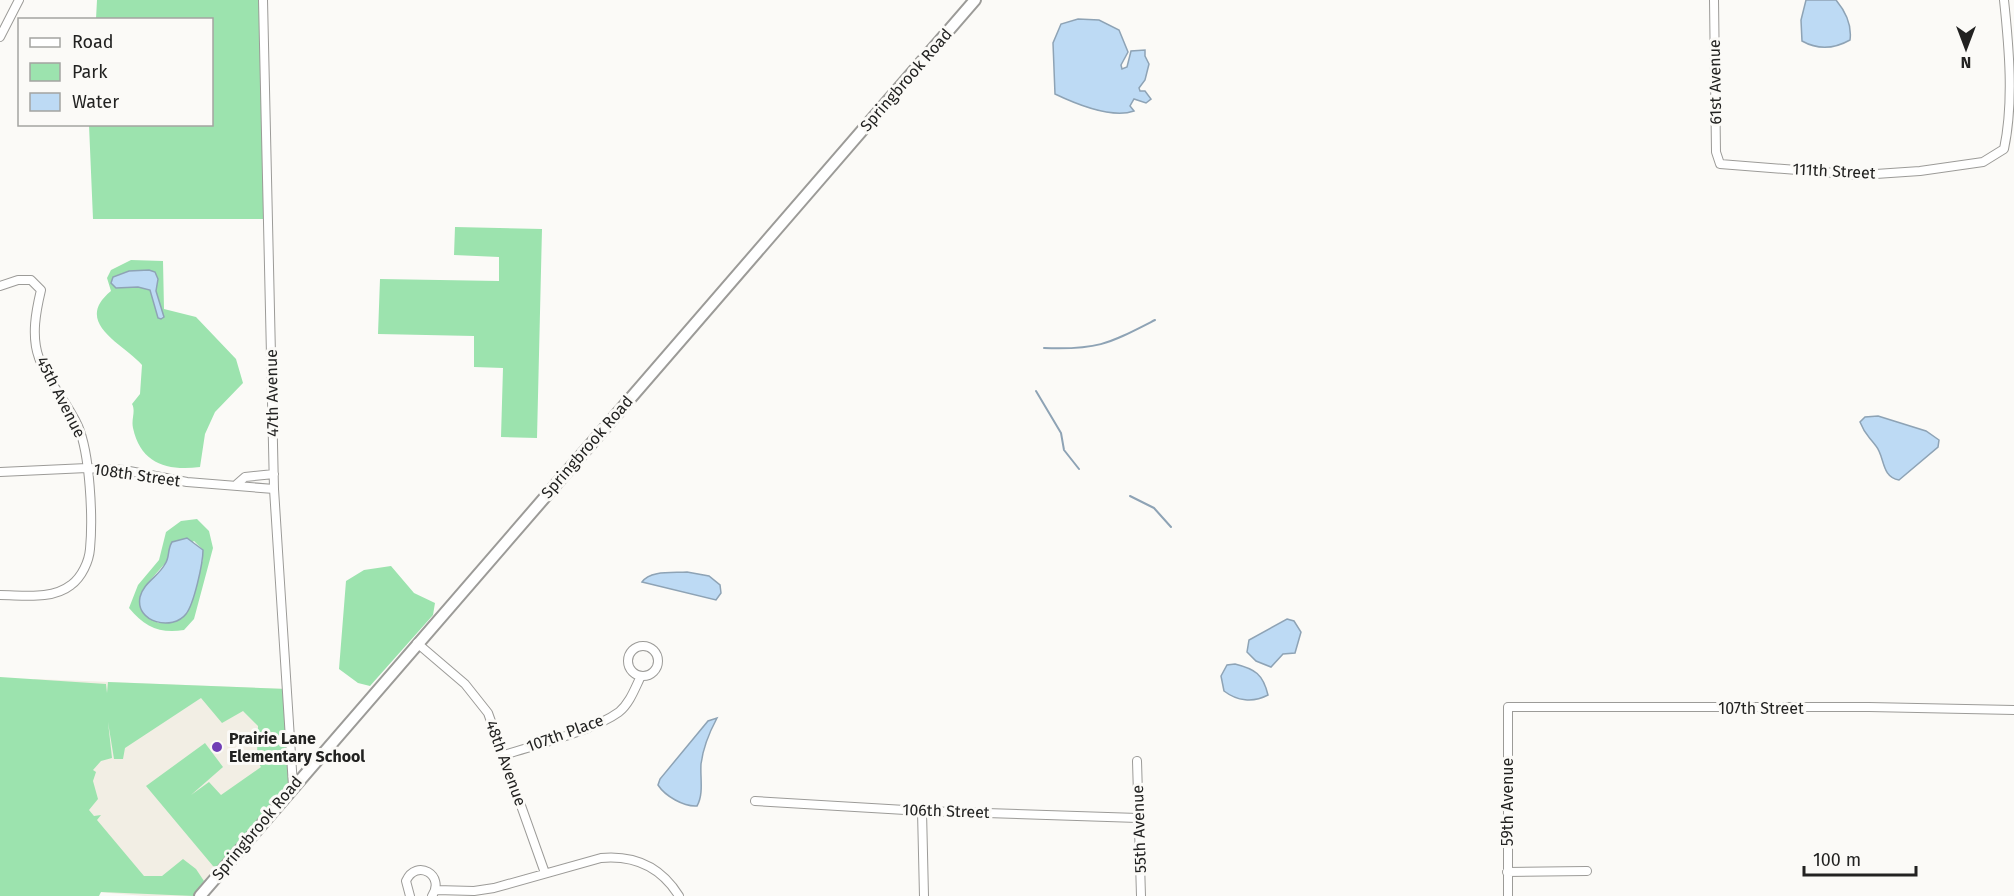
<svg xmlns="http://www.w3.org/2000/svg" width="2014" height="896" font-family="'Fira Sans',sans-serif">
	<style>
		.built { fill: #f2eee4 }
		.green { fill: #9ce3ae; fill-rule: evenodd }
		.water { fill: #bddaf4; stroke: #8ea3b5; stroke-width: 1.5 }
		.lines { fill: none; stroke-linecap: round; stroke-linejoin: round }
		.stream { stroke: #8ea3b5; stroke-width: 2 }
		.street-casing { stroke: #9c9b98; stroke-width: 10 }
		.secondary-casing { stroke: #9c9b98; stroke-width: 14 }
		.street { stroke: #fff; stroke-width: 8 }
		.secondary { stroke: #fff; stroke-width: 10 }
		.poi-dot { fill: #713eb5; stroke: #fbfaf7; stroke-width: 2 }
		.labels { text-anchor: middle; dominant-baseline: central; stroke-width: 6; stroke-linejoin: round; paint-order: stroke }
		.street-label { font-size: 16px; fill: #222221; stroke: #fbfaf7 }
		.poi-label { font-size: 16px; font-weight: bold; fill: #222221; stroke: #fbfaf7; text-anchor: start }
	</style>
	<rect width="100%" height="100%" fill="#fbfaf7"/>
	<!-- built -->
	<path class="built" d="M34,679L287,689L293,786L200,896H145L37,887L0,722L27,720Z"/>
	<!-- green -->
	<path class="green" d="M97,0H263L268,219H93L89,125L212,124V20L96,19Z
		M455,227L542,229L537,438L501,437L503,368L474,367V336L378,334L380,279L499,281V257L454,255Z
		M131,260L163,261L164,309L196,317L236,359L243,383L215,412L205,434L200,467C167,471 141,464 133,428C131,419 136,411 132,404L140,394L142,365C124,344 72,323 111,291L107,278L111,270Z
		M197,519L209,531L213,548L194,619L184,630C160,634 145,627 129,608L138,585L159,560L166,532L181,521ZM194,541L203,550V559L187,613L159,623L148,618L142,611L146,585L168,560Z
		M391,566L414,593L435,603L433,615L370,686L358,683L339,669L346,581L364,570Z
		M0,677L106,684L107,693L108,682L287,689L293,786L219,869L213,866L146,786L205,743L223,767L191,795L209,782L221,795L261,767L254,757L257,754L258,726L243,711L222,723L201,698L125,748L123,759H114L108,722L112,758L101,761L93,770L96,772L93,781L98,799L89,810L94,816L101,815L97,820L144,876H162L183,859L196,869L204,881L194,896L101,892L99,896H0Z"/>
	<!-- water -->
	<path class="water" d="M1806,0H1836C1846,12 1852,25 1850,40C1834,49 1818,50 1802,41L1801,20Z
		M1078,19L1099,20L1119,30L1128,52L1121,65L1122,69L1127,67L1131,51L1145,50V56L1149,64L1145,80L1139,88L1140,91H1145L1151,99L1146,103L1134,99L1130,106L1134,111C1111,119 1076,104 1055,94L1053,43L1061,24Z
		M149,270L155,272L158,279L156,291L164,317L161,319L158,318L150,290L138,287L116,288L111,283L113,277L129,271Z
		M1878,416L1926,431L1939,440L1938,447L1899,480C1881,477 1885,457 1876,446C1868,435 1865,435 1860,422L1865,417Z
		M187,538L203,550C203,563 194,604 186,614C173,631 135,623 140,597C143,583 159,576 165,564C170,557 167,550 172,542Z
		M687,572L709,576L720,585L721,593L716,600L642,582C650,570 673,573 687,572Z
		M1287,619L1294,621L1301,632L1295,653L1283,654L1271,667L1256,661L1247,652L1249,640Z
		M1235,664C1255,669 1263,674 1268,695C1253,703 1237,701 1224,691L1221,676L1227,665Z
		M717,718C709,733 703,747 701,764C700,777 704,794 697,806C684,807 665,796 658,785L660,779L708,721Z"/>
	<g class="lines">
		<!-- stream -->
		<path class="stream" d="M1044,348C1098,350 1108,344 1155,320
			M1036,391L1061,433L1064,450L1079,469
			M1130,496L1154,508L1171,527"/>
		<!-- street casing -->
		<g class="street-casing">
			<path id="street" d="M263,0L274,489L293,786
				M1714,0L1716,152L1720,164L1861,175L1920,171L1983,162L2004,149C2014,102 2009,47 2004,0
				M0,37L19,0
				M0,286L18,280H31L41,290C36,311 31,336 39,358C48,382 67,402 78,426C90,454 93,517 90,549C89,561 82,577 71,585C52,600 23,595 0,595
				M0,472L87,468L124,470L187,482L274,489
				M237,484L245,477L274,474
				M417,643L465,684L488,713L545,873
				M628 661a15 15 0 1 1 30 0a15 15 0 1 1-30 0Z
				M504,755C535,745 593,731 619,712C630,703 635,688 641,676
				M1137,761L1141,896
				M755,801L922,811L1138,818
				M922,811L924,896
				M1507,872L1587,871
				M436,890L474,891L494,888L601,858C634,855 661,867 679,896
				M410,896L406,881C416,858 446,875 432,896
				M1508,896V707H1869L2014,710"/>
		</g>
		<!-- secondary casing -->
		<g class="secondary-casing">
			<path id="secondary" d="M200,896L975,0"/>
		</g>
		<!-- street -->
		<use href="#street" class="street"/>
		<!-- secondary -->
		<use href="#secondary" class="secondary"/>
	</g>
	<!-- markers -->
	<circle class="poi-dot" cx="217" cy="747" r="6"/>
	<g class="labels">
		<!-- street labels -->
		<g class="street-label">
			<text transform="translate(906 80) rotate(-49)">Springbrook Road</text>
			<text transform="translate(1715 82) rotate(-91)">61st Avenue</text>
			<text transform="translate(1834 171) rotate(3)">111th Street</text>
			<text transform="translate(272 393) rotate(-91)">47th Avenue</text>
			<text transform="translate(61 397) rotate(63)">45th Avenue</text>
			<text transform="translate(587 447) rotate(-49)">Springbrook Road</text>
			<text transform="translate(137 475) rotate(8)">108th Street</text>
			<text x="1761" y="708">107th Street</text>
			<text transform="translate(565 733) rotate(-20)">107th Place</text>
			<text transform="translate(506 763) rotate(70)">48th Avenue</text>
			<text transform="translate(1507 802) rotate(-90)">59th Avenue</text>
			<text transform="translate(946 811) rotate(2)">106th Street</text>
			<text transform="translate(257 828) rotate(-50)">Springbrook Road</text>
			<text transform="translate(1139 829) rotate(-92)">55th Avenue</text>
		</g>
		<!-- poi labels -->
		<g class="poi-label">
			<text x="229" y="738">Prairie Lane<tspan x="229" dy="18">Elementary School</tspan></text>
		</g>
	</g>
	<!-- legend -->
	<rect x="18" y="18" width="195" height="108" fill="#fbfaf7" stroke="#a4a4a1" stroke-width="1.5"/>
	<rect x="30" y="38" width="30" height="9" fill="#ffffff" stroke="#a4a4a1" stroke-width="1.5"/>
	<text x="72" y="48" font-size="18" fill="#222221">Road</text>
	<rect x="30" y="63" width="30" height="18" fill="#9ce3ae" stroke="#a4a4a1" stroke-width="1.5"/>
	<text x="72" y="78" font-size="18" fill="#222221">Park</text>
	<rect x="30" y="93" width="30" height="18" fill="#bddaf4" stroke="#a4a4a1" stroke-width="1.5"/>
	<text x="72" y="108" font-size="18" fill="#222221">Water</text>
	<!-- north arrow -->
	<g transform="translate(1966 48) rotate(180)" stroke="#fbfaf7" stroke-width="4.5" paint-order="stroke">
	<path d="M0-4.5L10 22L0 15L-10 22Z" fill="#222221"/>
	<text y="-9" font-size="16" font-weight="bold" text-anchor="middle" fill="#222221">N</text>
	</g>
	<!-- scale -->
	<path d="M1804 866v9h112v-9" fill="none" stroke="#222221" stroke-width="3"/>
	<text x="1813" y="866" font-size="18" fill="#222221" stroke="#fbfaf7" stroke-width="4.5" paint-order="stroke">100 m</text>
</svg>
